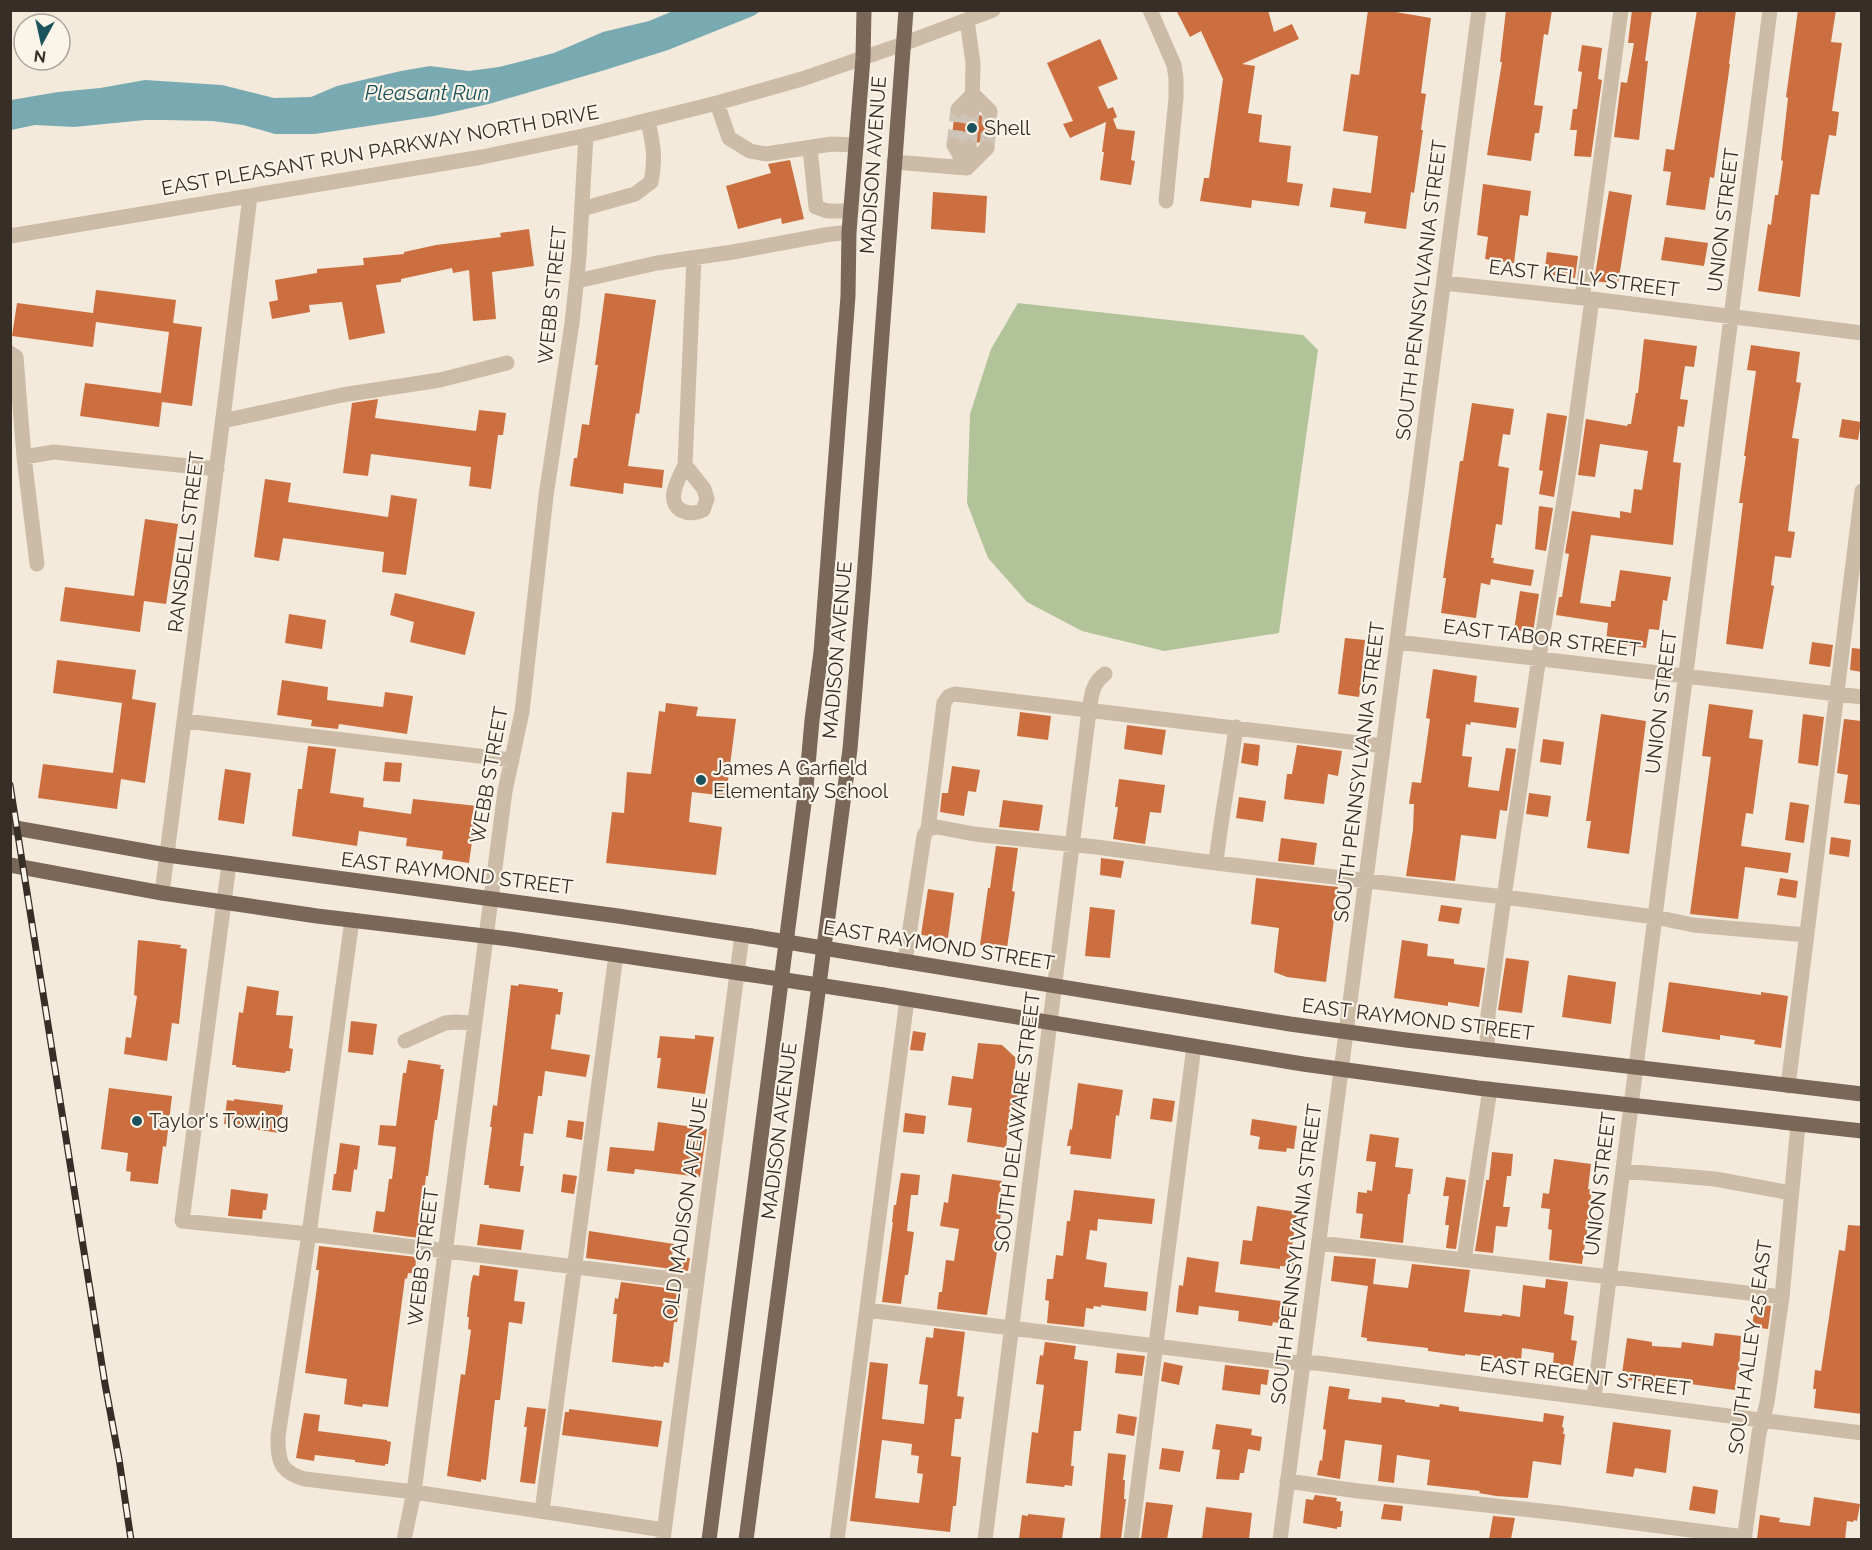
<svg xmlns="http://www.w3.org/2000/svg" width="1872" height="1550" font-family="Raleway,sans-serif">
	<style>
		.green { fill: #b2c39a }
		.water { fill: #79aab2 }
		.building { fill: #cc6f40; fill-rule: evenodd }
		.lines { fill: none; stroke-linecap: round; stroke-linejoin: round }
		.minor-tunnel { stroke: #cec4b7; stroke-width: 15; stroke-dasharray: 15 8; stroke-linecap: butt }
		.minor { stroke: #ccbba6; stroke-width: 15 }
		.major { stroke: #7b6758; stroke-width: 15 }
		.rail-casing { stroke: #382e28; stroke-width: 7 }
		.rail { stroke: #fbf4e8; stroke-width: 4.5; stroke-dasharray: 14; stroke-linecap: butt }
		.major-bridge { stroke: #7b6758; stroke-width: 15 }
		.poi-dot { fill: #1b525c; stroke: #fbf4e8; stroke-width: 2 }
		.labels { text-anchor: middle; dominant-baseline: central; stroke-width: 4.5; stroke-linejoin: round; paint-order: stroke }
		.poi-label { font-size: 20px; fill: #382e28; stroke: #fbf4e8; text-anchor: start }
		.street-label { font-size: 20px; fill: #382e28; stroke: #fbf4e8 }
		.water-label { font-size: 21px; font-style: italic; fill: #1b525c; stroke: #fbf4e8 }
	</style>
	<rect width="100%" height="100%" fill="#f3eadb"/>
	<!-- green -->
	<path class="green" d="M1018,303L1303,335L1318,350L1279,633L1164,651L1082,631L1027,602L988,558L967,503L970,414L991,349Z"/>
	<!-- water -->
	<path class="water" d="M673,11H761L753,16L668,50L605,70L489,104L434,116L315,134H275L243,125L212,121L164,120H145L74,127L35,125L11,130V100L58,92L100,88L145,80L222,85L274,98L311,97L337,86L401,71L430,66L469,71L499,67L554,53L603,32L649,21Z"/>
	<!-- building -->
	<path class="building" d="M1176,10H1268L1274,32L1292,24L1299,39L1242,64L1255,66L1248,113L1262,115L1259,142L1291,146L1287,182L1303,184L1299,206L1252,200L1251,208L1200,201L1204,178H1209L1223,79L1201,31L1190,37Z
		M1368,10H1384L1431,18L1421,93L1426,94L1421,130H1423L1414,193L1411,192L1406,229L1364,223L1366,212L1330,207L1333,188L1371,193L1378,136L1343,131L1351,74L1359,75Z
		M1506,10H1552L1548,35L1544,34L1534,105L1543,106L1539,133H1535L1531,161L1487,155L1502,62H1500Z
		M1632,10H1652L1645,61H1648L1639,140L1614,137L1621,82L1627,83L1634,43H1628Z
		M1697,10H1736L1729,64H1730L1714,178L1710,177L1705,210L1666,205L1671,172L1663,171L1666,149L1674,150Z
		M1798,10H1836L1831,42L1842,43L1832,111L1839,112L1836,136L1829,135L1819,195L1811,194L1800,297L1758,291L1768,224L1771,225L1775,195H1778L1783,161L1781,160L1788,98L1786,97Z
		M1100,39L1118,79L1098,87L1108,109L1113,107L1117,117L1113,119L1117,129L1135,131L1131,160L1135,161L1131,185L1100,180L1104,152H1102L1106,122L1070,138L1063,124L1073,121L1047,63Z
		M1582,45L1602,48L1598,79L1602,80L1591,157L1574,156L1577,130H1570L1573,109H1577L1582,72L1578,71Z
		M980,115L987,120H992L991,139H984L978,143L970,137L962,140L958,136H952L954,118H960L965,116L972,120Z
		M790,160L804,219L782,224L781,218L738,229L726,186L771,173L768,164Z
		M1483,184L1531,191L1528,216L1520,215L1514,263L1485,259L1488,237L1477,235Z
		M1609,191L1632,195L1618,284L1594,281Z
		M933,192L987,196L985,233L931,229Z
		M529,229L534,266L492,272L496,319L473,321L469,270L453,273L452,268L401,279V282L376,285L385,333L349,340L342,302L309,305L310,312L272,319L269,302L278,300L275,280L317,273V269L364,265L363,258L404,254V252L436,245L501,237L500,233Z
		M1665,237L1708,243L1704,266L1661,260Z
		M1547,252L1578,256L1575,278L1544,274Z
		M96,290L176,300L173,323L202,327L192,406L162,402L159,427L80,416L85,383L161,393L169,332L96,322L93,347L12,336L17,303L93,313Z
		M605,293L656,300L639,414L636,413L628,466L664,470L662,488L624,483L623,494L570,486L574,458H577L582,424L589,425L598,365H595Z
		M1644,339L1697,346L1694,367L1685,366L1680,399L1688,400L1684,427L1678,426L1673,462L1681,463L1673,545L1591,535L1580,603L1611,607V601H1615L1620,570L1671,577L1667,601L1663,600L1659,630L1649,629L1646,648L1606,642L1608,623L1556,615L1559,597H1562L1569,554L1565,553L1572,511L1620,518V511L1631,513L1634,489L1642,490L1648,451L1600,444L1595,477L1578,475L1586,419L1627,426L1628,424H1631L1636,393H1638Z
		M1751,345L1800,352L1796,382L1801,383L1792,438L1799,439L1788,531L1795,532L1791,558L1775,556L1771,585L1774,586L1763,649L1726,644L1743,503H1739L1746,456H1744L1756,371L1747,370Z
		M378,399L375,418L476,431L479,410L506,413L503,435H498L491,489L469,486L471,467L371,454L368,476L343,473L352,403Z
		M1472,403L1514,409L1510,435L1503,434L1498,466L1509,468L1502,525L1496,524L1491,558H1494L1493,563L1534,570L1531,586L1491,579L1490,585L1481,583L1476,618L1441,613L1446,578H1443L1460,461H1463Z
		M1547,413L1567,416L1554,497L1539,494L1543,471L1539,470Z
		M1842,419L1861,422L1858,440L1839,437Z
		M265,479L291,483L288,502L388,517L391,495L417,499L406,575L382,572L384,552L283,538L279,561L254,557Z
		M1539,506L1553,508L1546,551L1535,549Z
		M145,519L178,524L166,604L144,601L140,632L60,621L65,587L134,596Z
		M1520,591L1539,594L1533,632L1514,630Z
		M395,593L475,612L465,655L410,642L414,622L390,615Z
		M289,614L326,620L322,649L285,643Z
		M1345,638L1365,640L1362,666H1364L1359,697L1338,694Z
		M1812,642L1833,645L1830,667L1809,664Z
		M1852,648L1862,649V672L1850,670Z
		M57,660L136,670L132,699L156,703L145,783L121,779L117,809L38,798L43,764L113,773L122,703L53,693Z
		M1433,669L1477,676L1474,702L1519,708L1516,728L1471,722L1470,725L1466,724L1462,756L1472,757L1468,787L1499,791L1506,748L1516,749L1507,811L1500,810L1496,839L1461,835L1455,881L1406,876L1413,830L1414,804H1409L1412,782L1421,783L1430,719L1426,718Z
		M282,680L328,687L327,700L383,707L385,692L413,696L407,734L339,724L338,729L311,726L312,720L277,715Z
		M666,703L698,707L696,716L736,719L726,796L692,792L689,822L722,827L716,875L606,863L612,812L624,813L627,772L651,774L659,711L665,712Z
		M1709,704L1753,710L1749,738L1763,740L1753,814L1746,813L1741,846L1791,853L1788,873L1745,867L1738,919L1690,914L1711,757L1702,756Z
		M1020,712L1051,716L1048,740L1017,736Z
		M1601,714L1646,721L1629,854L1587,848L1591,821H1586Z
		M1803,714L1824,717L1818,766L1798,763Z
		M1844,719L1862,721V805L1844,803L1848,775L1837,773Z
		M1127,725L1166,730L1162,755L1124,749Z
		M1543,739L1564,742L1561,765L1540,762Z
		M1244,743L1260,745L1258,766L1241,763Z
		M1297,745L1342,751L1338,776L1328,774L1324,804L1284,799L1287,774H1292Z
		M308,746L336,749L330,793L364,798L363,807L411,814L413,799L477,806L469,863L442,859L443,851L406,846L407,838L359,831L357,846L292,836L298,789H302Z
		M385,762L402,763L400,782L383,781Z
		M952,766L980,770L976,792L968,791L964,816L940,812L942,793H948Z
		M225,769L251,773L244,824L218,820Z
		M1119,779L1165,785L1161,813L1150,812L1145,844L1113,839L1118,807H1115Z
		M1529,793L1551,796L1548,817L1526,814Z
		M1239,797L1266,801L1263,822L1236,818Z
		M1003,800L1043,805L1039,831L999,827Z
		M1790,802L1809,805L1804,843L1785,840Z
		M1831,837L1851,840L1849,857L1829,854Z
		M1281,838L1317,843L1314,865L1278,861Z
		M996,846L1018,848L1012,891L1015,892L1007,948L980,945L988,888H990Z
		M1101,858L1124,861L1121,878L1100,875Z
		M1256,878L1338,887L1326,982L1287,977L1274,972L1279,928L1251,924Z
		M1780,878L1798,881L1796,898L1777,895Z
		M928,889L954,893L948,938L921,935Z
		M1441,905L1462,908L1459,924L1438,921Z
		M1090,907L1115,910L1110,958L1085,956Z
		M138,940L181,945L180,948L187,949L179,1024L172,1023L167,1061L124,1054L126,1037L131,1038L137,996L134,995Z
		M1402,940L1428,944L1427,956L1454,959V964L1485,968L1479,1007L1448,1002V1006L1394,998Z
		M1506,958L1529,961L1522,1013L1498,1010Z
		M1568,975L1616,982L1611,1024L1562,1017Z
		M1669,982L1761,995V992L1788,996L1781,1048L1754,1044L1755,1040L1720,1035V1040L1662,1032Z
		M519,984L558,989V992H563L560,1015L556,1014L551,1049L590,1055L586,1077L545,1071L542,1096H538L533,1134L524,1133L520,1166H524L520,1192L489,1188V1185H484L492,1127H490L493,1105L497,1106L511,985L518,986Z
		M247,986L279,991L276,1015L293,1016L289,1048L293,1049L290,1071H286L285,1073L236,1067V1065H232L239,1012L243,1013Z
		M351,1021L377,1024L373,1055L348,1052Z
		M913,1031L926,1033L923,1051L910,1050Z
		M695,1035L714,1037L705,1094L657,1088L661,1058H657L660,1036L695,1039Z
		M978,1043L1002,1045L1016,1058L1013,1083L1019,1084L1016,1111L1010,1110L1006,1148L967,1142L972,1108L948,1105L952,1076L973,1079Z
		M408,1060L441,1065L440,1069H444L437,1120H435L428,1176H426L419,1238L373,1232L376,1211L384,1212L385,1210L389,1179H392L396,1147L378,1145L380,1125L396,1126L403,1073H406Z
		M1078,1083L1123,1090L1119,1116L1116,1115L1111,1159L1070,1154L1071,1146H1067L1070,1129L1072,1130Z
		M109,1088L172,1096L166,1147L163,1146L158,1184L130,1181L131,1172L126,1171L128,1153L101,1149Z
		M1153,1098L1175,1101L1172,1122L1150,1119Z
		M234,1099L283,1105L279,1133L224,1124L227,1100L234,1101Z
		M905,1113L926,1116L924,1134L903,1132Z
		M1252,1119L1297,1126L1294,1149L1287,1148L1286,1152L1258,1149L1260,1137L1250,1135Z
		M568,1120L584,1122L582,1140L566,1137Z
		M658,1122L707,1129L700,1177L635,1169L634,1174L607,1171L610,1147L654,1151Z
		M1370,1134L1399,1138L1395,1167L1413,1169L1410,1194H1408L1403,1243L1360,1238L1363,1214L1356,1213L1358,1192L1367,1193V1190L1372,1191L1376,1162L1366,1161Z
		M340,1143L360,1146L357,1170L354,1169L351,1192L332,1190L334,1174H336Z
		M1492,1152L1513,1154L1511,1176H1507L1503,1207H1510L1507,1227L1496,1226L1493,1253L1475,1251L1486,1182V1180H1489Z
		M1554,1159L1591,1164L1588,1189L1592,1190L1588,1218L1589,1219L1582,1264L1549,1260L1552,1230L1548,1229L1550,1209L1541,1208L1543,1193L1549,1194Z
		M901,1173L920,1175L918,1195H911L907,1231L914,1232L908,1275H905L901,1304L882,1302L893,1222H892L894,1205H896Z
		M563,1174L577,1176L574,1194L561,1192Z
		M952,1174L1002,1181L997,1213H1001L998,1238L999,1239L987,1315L937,1309L939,1292H942L946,1260L954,1261L959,1229L940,1226L944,1202L948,1203Z
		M1446,1177L1466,1180L1456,1249L1446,1248L1449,1225H1445L1449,1196H1443Z
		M231,1189L268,1194L266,1210H263L262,1219L228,1216Z
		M1074,1190L1155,1199L1152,1224L1098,1219L1097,1231L1090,1230L1086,1259L1107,1263L1104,1287L1148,1292L1146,1311L1101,1305V1307L1094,1306L1093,1309L1086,1308L1084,1327L1047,1323L1049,1301L1045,1300L1047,1279H1053L1056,1255L1063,1256L1067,1221H1070Z
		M1257,1206L1297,1212L1292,1246L1295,1247L1293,1267L1280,1266V1269L1240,1264L1243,1240L1252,1241Z
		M480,1224L524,1230L521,1250L477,1245Z
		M1848,1225L1862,1226V1414L1814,1408L1816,1389H1813L1815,1370L1821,1371L1839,1250L1845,1251Z
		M589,1231L674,1244L672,1256L690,1258L688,1271L586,1258Z
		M319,1246L416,1257L415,1274L408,1273L407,1279L405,1278L388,1407L363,1404L362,1407L344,1404L347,1379L305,1373L316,1294L319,1270H316Z
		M1334,1256L1376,1259L1373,1284L1408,1288L1412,1264L1470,1270L1464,1312L1502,1316V1314L1520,1317L1523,1285L1545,1288L1546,1279L1568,1282L1564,1314L1574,1316L1571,1340L1577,1341L1573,1366L1553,1364L1554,1353L1522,1348L1521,1361L1465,1354V1356L1428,1351V1348L1367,1341V1338L1361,1337L1368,1286L1331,1281Z
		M1187,1257L1219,1262L1215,1292L1288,1302L1285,1324L1273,1322L1272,1326L1238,1321L1239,1311L1199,1306L1198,1315L1176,1312L1179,1285L1183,1286Z
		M480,1265L518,1270L514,1301L525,1302L522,1324L509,1322L500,1400H495L486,1480L481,1479V1482L447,1476L461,1374L465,1375L471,1330L468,1329L469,1317H467L471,1283L473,1275L479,1276Z
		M621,1282L682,1290L677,1322H674L669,1363L664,1362L663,1367L654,1366V1367L612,1362L617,1314H613L615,1298L618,1299Z
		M1755,1304L1771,1306L1768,1329L1752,1327Z
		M934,1328L965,1332L957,1396L964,1397L961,1419H955L951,1456L961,1457L956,1506H953L950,1532L850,1521L870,1362L888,1364L882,1419L924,1424L928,1385L919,1384L926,1337L933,1338ZM882,1440L912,1444L911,1455L919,1456L917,1473L923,1474L919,1503L875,1498Z
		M1715,1333L1741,1336L1739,1371L1737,1370L1735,1390L1675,1382L1674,1384L1626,1380L1627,1375L1622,1374L1627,1338L1652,1342V1346L1681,1348L1682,1342L1713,1346Z
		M1045,1342L1076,1346L1074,1359L1088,1361L1081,1431H1074L1071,1466H1074L1072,1486L1065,1485L1064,1487L1026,1483L1032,1432L1038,1433L1044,1385L1036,1384L1040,1355L1043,1356Z
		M1117,1353L1145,1356L1142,1376L1115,1373Z
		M1164,1362L1183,1366L1179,1385L1161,1381Z
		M1225,1365L1269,1370L1267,1385L1261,1384L1260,1395L1222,1390Z
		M1329,1386L1350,1389L1348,1399L1381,1403L1382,1397L1405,1400V1402L1439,1407L1440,1404L1459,1407V1411L1543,1422L1544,1413L1564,1416L1562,1427L1564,1428L1563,1434H1565L1561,1465L1533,1461L1528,1498L1496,1496L1479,1493L1480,1491L1427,1485L1430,1460L1397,1455L1394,1483L1378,1481L1382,1445L1345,1440L1340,1479L1317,1475L1320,1460L1322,1461L1326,1430L1323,1429Z
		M527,1407L546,1409L535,1484L520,1482L527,1427H524Z
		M569,1409L662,1421L658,1447L562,1435L565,1412H569Z
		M304,1413L320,1415L318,1431L387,1440V1441L391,1442L388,1464H385V1466L355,1462V1460L315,1455L314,1461L296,1458Z
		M1118,1414L1137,1417L1134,1436L1116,1433Z
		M1613,1422L1671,1430L1666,1473L1635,1468L1633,1477L1606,1473Z
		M1216,1424L1252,1429L1251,1435L1262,1437L1260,1451L1248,1449L1244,1473H1240L1239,1480L1216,1479L1220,1450L1212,1449Z
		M1162,1448L1184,1451L1180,1472L1159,1469Z
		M1108,1453L1126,1455L1123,1480H1125L1124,1499H1126L1121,1539H1100Z
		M1693,1486L1718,1490L1715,1514L1689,1510Z
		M1315,1495L1337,1498L1336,1501L1341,1502L1340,1511H1343L1341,1527H1337V1529L1303,1523L1306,1499L1313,1500Z
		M1814,1497L1860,1504L1857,1521L1854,1520L1853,1522L1847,1521L1845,1539H1757L1760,1515L1780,1518L1779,1522L1810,1526Z
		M1146,1502L1173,1505L1167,1539H1141Z
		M1384,1504L1403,1506L1401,1521L1381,1519Z
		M1206,1507L1252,1513L1249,1539H1202Z
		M1028,1514L1065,1518L1062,1539H1019L1022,1515L1028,1516Z
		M1493,1516L1515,1518L1511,1539H1489Z"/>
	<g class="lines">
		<!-- minor-tunnel -->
		<path class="minor-tunnel" d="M954,145L958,109
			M969,147L972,110
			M987,148L990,111"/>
		<!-- minor -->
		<path class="minor" d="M1150,10L1174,65L1176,78V98L1166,201
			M967,20L973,63L972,110
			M717,103L729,138L750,151L766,154L832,144L857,145
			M958,109L973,94L990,111
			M954,145L967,168L987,148
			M810,148L816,207L827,211H851
			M894,162L967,168L969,147
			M582,209L635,194L651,182C656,158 653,144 648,121
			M10,236L482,157L588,135L717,103L802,79L903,44L993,10
			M577,281L657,263L733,252L825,235L849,232
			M1444,283L1592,299L1862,333
			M1582,298L1621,10
			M10,353L16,357L24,457L54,452L217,469
			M223,421L342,395L440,380L507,363
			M24,457L37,564
			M685,465L694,258
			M685,465L704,489L707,499L703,510C690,517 670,511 674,492C676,483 681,473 685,465Z
			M1397,642L1862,697
			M185,721L512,760
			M928,829L937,827L974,834L1096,847L1216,863L1504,897L1655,917L1693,925L1807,935
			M1216,863C1221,817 1230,773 1236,727
			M229,864L182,1221L309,1234L697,1282
			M162,893L226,394L250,196
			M352,920L309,1234L278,1436C278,1460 279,1472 305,1479L414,1492L664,1530
			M905,961L924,836L928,829L944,703L949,696L955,694L1383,746
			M405,1041L445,1023L456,1022L474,1023
			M1487,1050L1488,1015L1504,897L1539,657L1571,457L1592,299
			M1788,1086L1862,491
			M1623,1171L1715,1179L1791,1193
			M1319,1243L1782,1297
			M1464,1260L1490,1089
			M867,1310L1283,1362L1317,1363L1862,1433
			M1594,1398L1770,10
			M1287,1481L1358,1491L1559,1513L1745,1537
			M542,1511L616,955
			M404,1540L414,1492L505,791L522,712L546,496L572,323L579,257L586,135
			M663,1540L742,935
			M837,1540L907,999
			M985,1540L1088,719C1091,702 1090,684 1105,674
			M1131,1540L1194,1046
			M1280,1540L1479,10
			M1744,1540L1759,1433L1767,1403L1782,1297L1798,1125"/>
		<!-- major -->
		<path class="major" d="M10,827L167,855L618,916L751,936
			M10,865L162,893L317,916L510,939L746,974
			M890,959L1290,1024L1406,1040L1862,1094
			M883,995L1303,1064L1478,1088L1862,1131
			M709,1540L806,788L812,720L821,652L842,375L848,296L849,232L863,58L864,10
			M746,1540L850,749L863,592L906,10"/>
		<!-- rail casing -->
		<g class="rail-casing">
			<path id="rail" d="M10,785L105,1384L119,1459L131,1540"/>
		</g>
		<!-- rail -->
		<use href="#rail" class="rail"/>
		<!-- major-bridge -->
		<path class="major-bridge" d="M751,936L890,959
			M746,974L883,995"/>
	</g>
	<!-- markers -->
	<g class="poi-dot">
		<circle cx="972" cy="128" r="6"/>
		<circle cx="701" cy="780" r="6"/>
		<circle cx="137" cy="1121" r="6"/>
	</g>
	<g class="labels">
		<!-- poi labels -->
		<g class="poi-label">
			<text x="984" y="128">Shell</text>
			<text x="713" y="768">James A Garfield<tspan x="713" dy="23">Elementary School</tspan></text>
			<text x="149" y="1121">Taylor's Towing</text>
		</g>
		<!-- street labels -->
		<g class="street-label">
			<text transform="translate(380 150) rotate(-10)">EAST PLEASANT RUN PARKWAY NORTH DRIVE</text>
			<text transform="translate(873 165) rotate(-86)">MADISON AVENUE</text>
			<text transform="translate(1723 220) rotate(-83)">UNION STREET</text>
			<text transform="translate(1584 278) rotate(7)">EAST KELLY STREET</text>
			<text transform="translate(1421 290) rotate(-83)">SOUTH PENNSYLVANIA STREET</text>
			<text transform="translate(552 295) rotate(-84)">WEBB STREET</text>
			<text transform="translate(186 542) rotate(-83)">RANSDELL STREET</text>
			<text transform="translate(1542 638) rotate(7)">EAST TABOR STREET</text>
			<text transform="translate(837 650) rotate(-85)">MADISON AVENUE</text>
			<text transform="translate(1661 702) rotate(-83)">UNION STREET</text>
			<text transform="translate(1359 772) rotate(-83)">SOUTH PENNSYLVANIA STREET</text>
			<text transform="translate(489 775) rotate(-80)">WEBB STREET</text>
			<text transform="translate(457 873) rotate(7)">EAST RAYMOND STREET</text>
			<text transform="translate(939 945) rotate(9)">EAST RAYMOND STREET</text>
			<text transform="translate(1418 1019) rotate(7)">EAST RAYMOND STREET</text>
			<text transform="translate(1017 1122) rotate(-83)">SOUTH DELAWARE STREET</text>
			<text transform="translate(779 1131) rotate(-83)">MADISON AVENUE</text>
			<text transform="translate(1600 1184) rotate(-83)">UNION STREET</text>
			<text transform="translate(685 1208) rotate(-82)">OLD MADISON AVENUE</text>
			<text transform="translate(1296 1254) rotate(-83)">SOUTH PENNSYLVANIA STREET</text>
			<text transform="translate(423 1257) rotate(-83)">WEBB STREET</text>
			<text transform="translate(1750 1347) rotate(-82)">SOUTH ALLEY 25 EAST</text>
			<text transform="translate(1585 1376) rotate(7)">EAST REGENT STREET</text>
		</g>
		<!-- water labels -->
		<g class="water-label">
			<text x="427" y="92">Pleasant Run</text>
		</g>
	</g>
	<!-- border -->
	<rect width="1872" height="1550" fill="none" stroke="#382e28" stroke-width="24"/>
	<!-- north arrow -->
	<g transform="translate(42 42) rotate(188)"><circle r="28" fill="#fbf4e8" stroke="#ada59b" stroke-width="1.5"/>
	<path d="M0-4.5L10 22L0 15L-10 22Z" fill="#1b525c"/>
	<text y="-9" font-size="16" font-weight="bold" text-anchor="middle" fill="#382e28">N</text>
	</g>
</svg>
